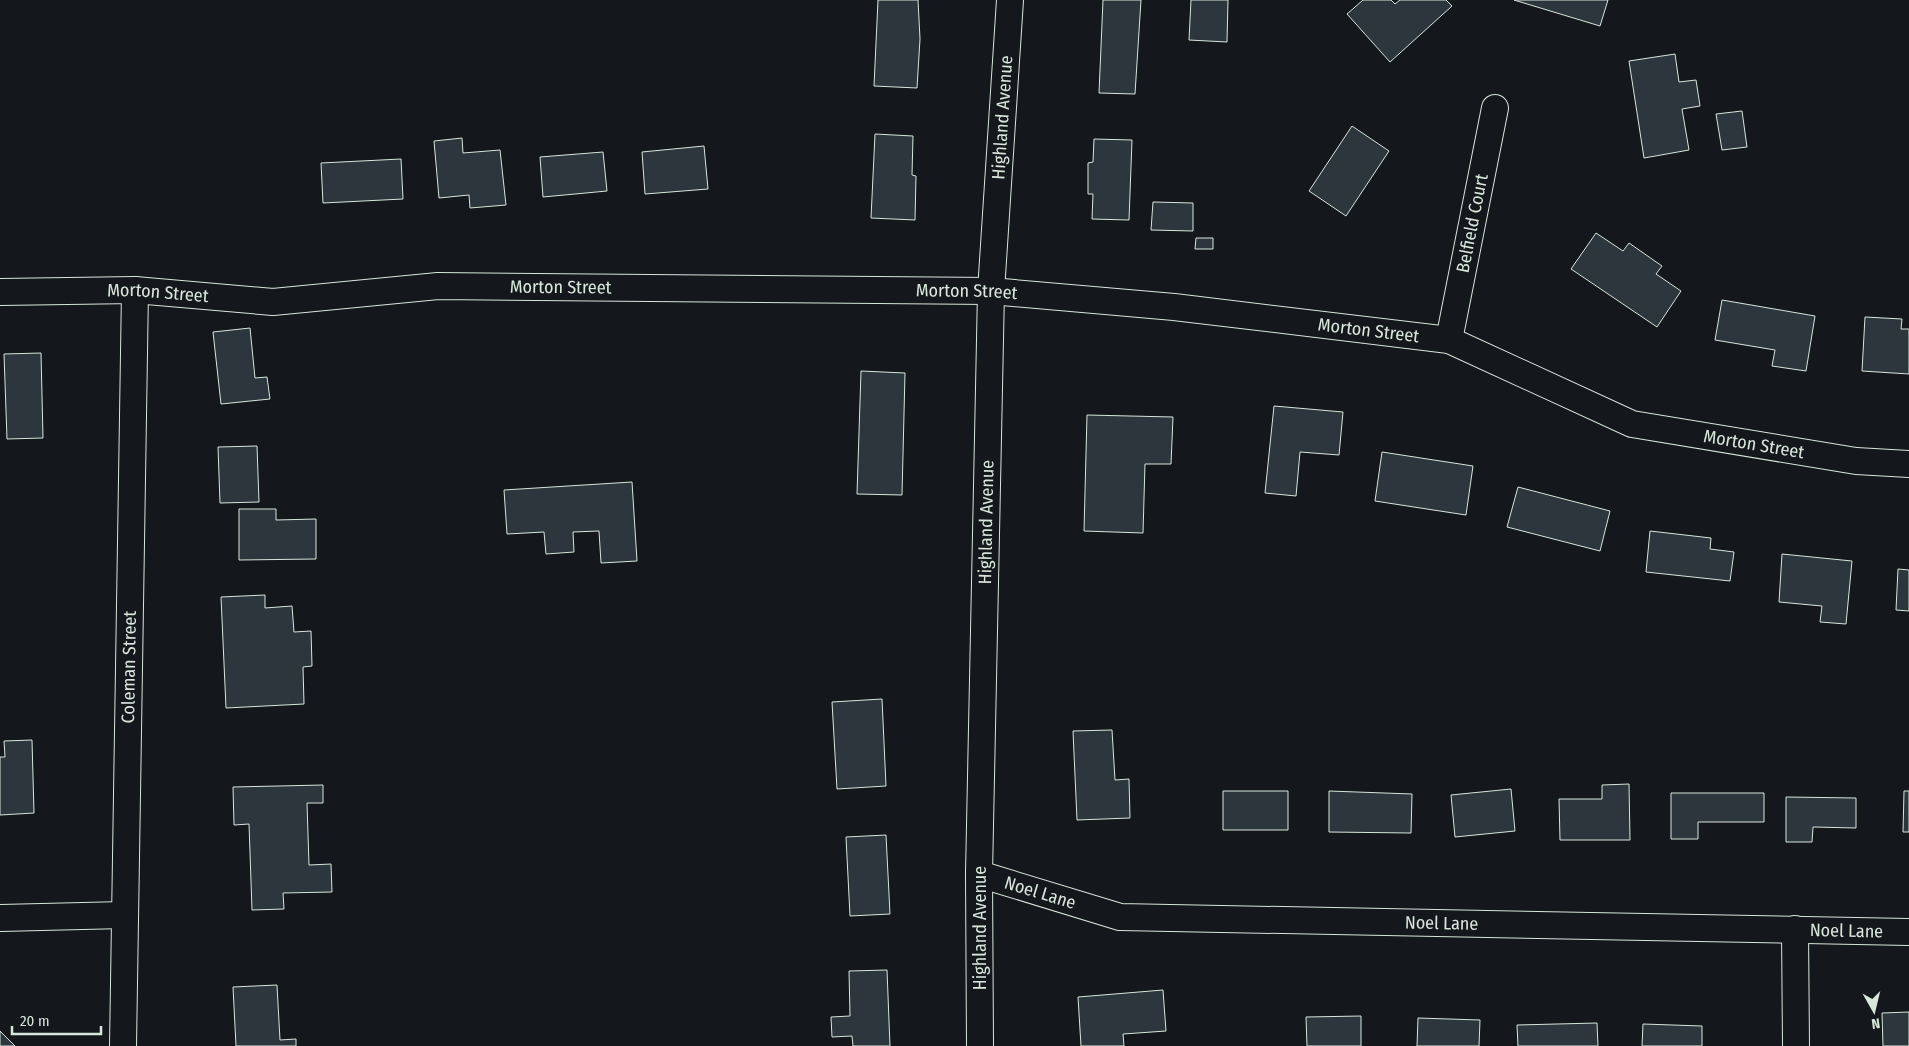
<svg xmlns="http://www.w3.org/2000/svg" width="1909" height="1046" font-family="'Fira Sans Condensed',sans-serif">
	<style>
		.building { fill: #2c363c; stroke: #d8e6dc }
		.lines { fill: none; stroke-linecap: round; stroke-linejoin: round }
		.minor-casing { stroke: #d8e6dc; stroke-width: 28 }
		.minor { stroke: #14181c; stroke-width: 26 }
		.labels { text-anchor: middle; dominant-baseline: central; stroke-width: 4; stroke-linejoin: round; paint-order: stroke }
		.street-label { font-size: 18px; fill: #d8e6dc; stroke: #14181c }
	</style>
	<rect width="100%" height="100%" fill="#14181c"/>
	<!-- building -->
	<path class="building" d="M878,0H918L920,39L917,88L874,86Z
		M1103,0H1141L1135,94L1099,93Z
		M1191,0H1228L1227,42L1189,40Z
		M1363,0H1391L1395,4L1400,0H1446L1452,6L1390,62L1347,14Z
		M1514,0H1608L1600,26Z
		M1675,54L1679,82L1696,80L1700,106L1682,109L1689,150L1644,158L1629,61Z
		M1742,111L1747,147L1722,150L1716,114Z
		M1352,126L1389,151L1346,216L1309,191Z
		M875,134L913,136L912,175L916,176L915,220L871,218Z
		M462,138L463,153L500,150L506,205L470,208L469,195L439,198L434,141Z
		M1094,139L1132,140L1129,220L1092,219L1093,194H1088V163L1093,162Z
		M704,146L708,189L645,194L642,152Z
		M603,152L607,191L543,197L540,157Z
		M401,159L403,199L323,203L321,163Z
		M1153,202L1193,203V231L1151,230Z
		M1596,233L1623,251L1629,243L1662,266L1656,274L1681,291L1657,327L1571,269Z
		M1196,238H1213V249H1195Z
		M1722,300L1815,316L1806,371L1772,366L1775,350L1715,340Z
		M1865,317L1902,319L1901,329H1909V374L1862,371Z
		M250,328L255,378L267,377L270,399L221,404L213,332Z
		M41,353L43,438L7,439L4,354Z
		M861,371L905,373L902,495L857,494Z
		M1274,406L1343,412L1339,455L1300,452L1296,496L1265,493Z
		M1087,415L1173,417L1171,464H1145L1143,533L1084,531Z
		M257,446L259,502L220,503L218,447Z
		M1382,452L1473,466L1466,515L1375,501Z
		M632,482L637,561L601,563L599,531L573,532L574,552L546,554L544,532L507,534L504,490Z
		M1518,487L1610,511L1600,551L1507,527Z
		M239,509H276V520L316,519V559L239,560Z
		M1650,531L1711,538L1710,549L1734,552L1730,581L1646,572Z
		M1782,554L1852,561L1846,624L1820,622L1822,606L1779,602Z
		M1898,569L1909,570V611L1896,610Z
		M265,595V608L292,606L294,632L311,631L312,666L303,667L304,704L226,708L221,597Z
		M882,699L886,786L837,789L832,702Z
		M1112,730L1115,780L1129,779L1130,818L1077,820L1073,731Z
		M32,740L34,813L0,815V757H5L4,741Z
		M1629,784L1630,840H1560L1559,799H1602V785Z
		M323,785V803H307L309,865L331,864L332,892L283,893L284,909L252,910L249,824L234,825L233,787Z
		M1511,789L1515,831L1455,837L1451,795Z
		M1223,791H1288V830H1223Z
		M1329,791L1412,794L1411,833L1329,832Z
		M1904,791H1909V832H1903Z
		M1671,793H1764V822H1698V839H1671Z
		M1786,797L1856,798V828L1813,827L1812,842H1786Z
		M886,835L890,914L850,916L846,837Z
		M887,970L890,1046H853L852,1036L832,1037L831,1017L850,1016L849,971Z
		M277,985L280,1040L296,1039V1046H236L233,987Z
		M1163,990L1166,1031L1123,1034L1124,1046H1081L1078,997Z
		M1909,1012V1046H1883L1882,1013Z
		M1361,1016V1046H1307L1306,1017Z
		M1418,1018L1480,1020L1479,1046H1417Z
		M1597,1023L1598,1046H1518L1517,1025Z
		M1643,1024L1702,1026V1046H1642Z
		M0,1031L15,1046H0Z"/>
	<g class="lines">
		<!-- minor casing -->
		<g class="minor-casing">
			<g id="minor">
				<path id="s1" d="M0,292L135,290L273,302L438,286L991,291L1174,307L1449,340L1632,424L1856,461L1909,464"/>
				<path id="s2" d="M1449,340L1495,108"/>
				<path id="s3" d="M979,874L1120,917L1909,932"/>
				<path d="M0,918L124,915"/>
				<path d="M1795,929L1796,1046"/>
				<path id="s4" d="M123,1046L135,290"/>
				<path id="s5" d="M980,1046L979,874L991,291L1010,0"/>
			</g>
		</g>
		<!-- minor -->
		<use href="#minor" class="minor"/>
	</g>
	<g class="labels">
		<!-- street labels -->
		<g class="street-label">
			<text stroke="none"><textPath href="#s5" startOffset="929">Highland Avenue</textPath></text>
			<text stroke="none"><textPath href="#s2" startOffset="119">Belfield Court</textPath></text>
			<text stroke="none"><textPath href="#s1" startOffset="562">Morton Street</textPath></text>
			<text stroke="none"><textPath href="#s1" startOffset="968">Morton Street</textPath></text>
			<text stroke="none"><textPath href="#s1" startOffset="158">Morton Street</textPath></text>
			<text stroke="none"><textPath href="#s1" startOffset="1372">Morton Street</textPath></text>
			<text stroke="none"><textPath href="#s1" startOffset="1778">Morton Street</textPath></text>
			<text stroke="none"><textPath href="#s5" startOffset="524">Highland Avenue</textPath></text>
			<text stroke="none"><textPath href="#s4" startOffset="379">Coleman Street</textPath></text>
			<text stroke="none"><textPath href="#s3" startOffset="64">Noel Lane</textPath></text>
			<text stroke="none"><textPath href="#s3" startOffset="469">Noel Lane</textPath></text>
			<text transform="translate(980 928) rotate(-90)">Highland Avenue</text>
			<text stroke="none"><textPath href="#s3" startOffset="874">Noel Lane</textPath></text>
		</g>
	</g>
	<!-- north arrow -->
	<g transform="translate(1874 1011) rotate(172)" stroke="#14181c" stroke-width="4" paint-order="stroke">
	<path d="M0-4L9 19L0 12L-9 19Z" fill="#d8e6dc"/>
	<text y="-8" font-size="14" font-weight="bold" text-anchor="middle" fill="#d8e6dc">N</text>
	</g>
	<!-- scale -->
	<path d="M12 1026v8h89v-8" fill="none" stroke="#d8e6dc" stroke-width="2.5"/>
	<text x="20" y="1026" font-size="15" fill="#d8e6dc" stroke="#14181c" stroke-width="4" paint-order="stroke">20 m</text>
</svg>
